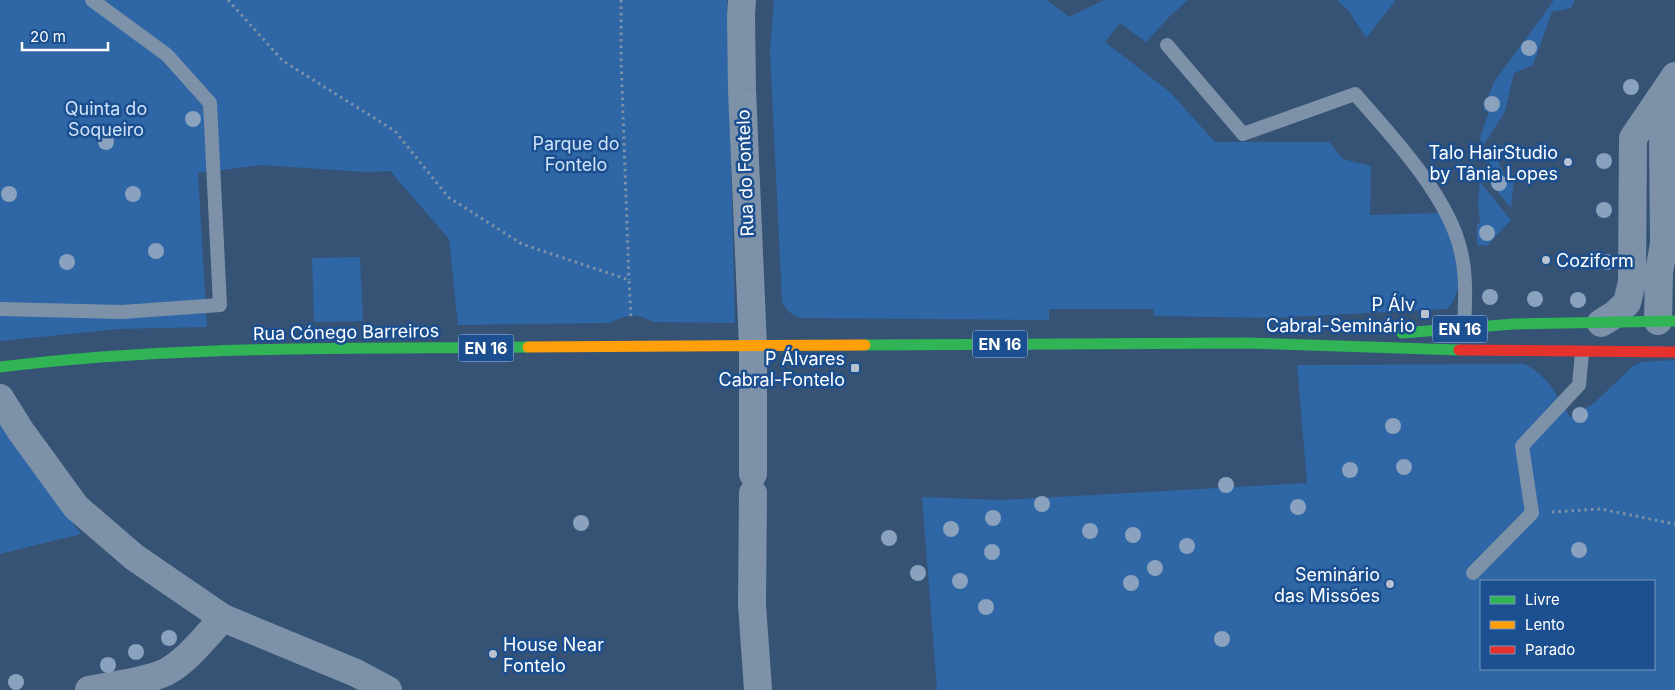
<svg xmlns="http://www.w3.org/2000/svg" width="1675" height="690" font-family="Inter,sans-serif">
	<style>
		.green { fill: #2f66a5; fill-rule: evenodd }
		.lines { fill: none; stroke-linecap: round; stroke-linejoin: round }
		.path { stroke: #7d92a8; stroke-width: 3; stroke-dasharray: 2.5 4; stroke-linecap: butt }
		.lane { stroke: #7d92a8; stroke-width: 14 }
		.street { stroke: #7d92a8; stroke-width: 28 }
		.fast { stroke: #30b455; stroke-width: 11 }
		.slow { stroke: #ff9f0a; stroke-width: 11 }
		.jam { stroke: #e5322d; stroke-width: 11 }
		.tree { fill: #8aa2be }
		.poi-dot { fill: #b9c2ce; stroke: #1b4f8f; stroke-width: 2 }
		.labels { text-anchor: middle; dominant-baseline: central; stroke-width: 5; stroke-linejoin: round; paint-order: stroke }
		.shield { fill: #1b4f8f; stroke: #bbcadd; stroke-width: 1 }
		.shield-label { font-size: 16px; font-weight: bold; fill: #fff }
		.park-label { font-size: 18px; fill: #cfe3fa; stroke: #1b4f8f }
		.poi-label { font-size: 18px; fill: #fff; stroke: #1b4f8f; text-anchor: end }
		.street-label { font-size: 18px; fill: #fff; stroke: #1b4f8f }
	</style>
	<rect width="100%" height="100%" fill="#365274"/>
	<!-- green -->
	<path class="green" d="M0,0H727L735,323L653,322C640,314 624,314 611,323L458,325L449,239L390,171L365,172L261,165L198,173L207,327L119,329L0,341Z
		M774,0H1047L1069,17L1104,0H1188L1171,15L1146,42L1120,23L1105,42L1170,92L1215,142H1329L1343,159L1371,166L1370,215L1439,213C1452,241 1472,282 1447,309L1273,318L1154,316L1153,309H1049V320L800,318C791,314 786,311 782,301L770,51Z
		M1337,0H1396L1366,38L1349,11Z
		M1554,0H1575L1571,8L1552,12L1533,65L1514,73L1505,112L1482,147L1480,137L1489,112L1483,110L1494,82Z
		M1490,157H1496L1506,178L1514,179L1511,208L1488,180Z
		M1480,182L1511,220L1487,246L1477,245V224H1480L1478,203Z
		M360,257L363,321L314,322L312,258Z
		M1675,360V690H937L922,497L1002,500L1307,483L1297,365L1524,364C1549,376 1556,395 1570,417L1593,404L1633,366L1642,362ZM1481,581H1654V669H1481Z
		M0,423L81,534L0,554Z"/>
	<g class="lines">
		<!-- path -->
		<path class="path" d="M228,0L283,61L395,131L448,197L522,244L629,280L631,318
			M621,0V59L629,280
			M1552,512L1601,509L1675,524"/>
		<!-- lane -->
		<path class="lane" d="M1167,45L1243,134L1355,94C1392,136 1449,197 1461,252C1467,278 1465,303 1464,329
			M0,309L122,312L220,305L210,103L167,55L92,0
			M1473,573L1532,513L1522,446L1579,385L1582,353"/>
		<!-- street -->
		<path class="street" d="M742,0L741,16L742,90L753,346V474
			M1658,321L1659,272L1664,244L1663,135L1673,89
			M1601,323L1614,315L1627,303L1632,282L1633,138L1675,76
			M0,398L20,430L76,507L134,557L223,618L356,673L388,690
			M753,493L752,605L758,690
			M89,690C111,685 146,682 166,672C188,660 206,636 223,618"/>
		<!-- fast -->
		<path class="fast" d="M1402,333L1514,324L1675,321
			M865,345L1246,343L1459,350
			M0,367C175,345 352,349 528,347"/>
		<!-- slow -->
		<path class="slow" d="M528,347L865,345"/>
		<!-- jam -->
		<path class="jam" d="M1459,350L1675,352"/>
	</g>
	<!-- trees -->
	<g class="tree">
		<circle cx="1529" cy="48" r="8"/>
		<circle cx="1631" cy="87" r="8"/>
		<circle cx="1492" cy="104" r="8"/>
		<circle cx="193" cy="119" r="8"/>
		<circle cx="106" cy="142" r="8"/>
		<circle cx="1604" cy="161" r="8"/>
		<circle cx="1499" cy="183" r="8"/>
		<circle cx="9" cy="194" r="8"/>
		<circle cx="133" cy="194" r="8"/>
		<circle cx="1604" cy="210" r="8"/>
		<circle cx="1487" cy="233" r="8"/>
		<circle cx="156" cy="251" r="8"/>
		<circle cx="67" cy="262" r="8"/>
		<circle cx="1607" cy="262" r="8"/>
		<circle cx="1490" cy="297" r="8"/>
		<circle cx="1535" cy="299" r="8"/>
		<circle cx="1578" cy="300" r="8"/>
		<circle cx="1580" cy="415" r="8"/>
		<circle cx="1393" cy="426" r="8"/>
		<circle cx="1404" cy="467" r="8"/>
		<circle cx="1350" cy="470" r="8"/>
		<circle cx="1226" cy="485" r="8"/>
		<circle cx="1042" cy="504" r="8"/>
		<circle cx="1298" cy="507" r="8"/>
		<circle cx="993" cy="518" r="8"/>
		<circle cx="581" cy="523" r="8"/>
		<circle cx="951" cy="529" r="8"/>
		<circle cx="1090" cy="531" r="8"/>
		<circle cx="1133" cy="535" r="8"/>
		<circle cx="889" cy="538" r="8"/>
		<circle cx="1187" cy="546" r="8"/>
		<circle cx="1579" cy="550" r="8"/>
		<circle cx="992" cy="552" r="8"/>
		<circle cx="1155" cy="568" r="8"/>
		<circle cx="918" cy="573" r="8"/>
		<circle cx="960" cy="581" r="8"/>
		<circle cx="1131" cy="583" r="8"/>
		<circle cx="986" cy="607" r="8"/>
		<circle cx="169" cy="638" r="8"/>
		<circle cx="1222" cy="639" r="8"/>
		<circle cx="136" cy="652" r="8"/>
		<circle cx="108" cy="665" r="8"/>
		<circle cx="16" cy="682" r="8"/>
	</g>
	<!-- markers -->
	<g class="poi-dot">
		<circle cx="1568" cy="162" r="5"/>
		<circle cx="1546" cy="260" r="5"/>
		<rect x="1420" y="309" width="10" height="10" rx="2.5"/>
		<rect x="850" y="363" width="10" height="10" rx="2.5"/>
		<circle cx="1390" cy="584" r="5"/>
		<circle cx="493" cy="654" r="5"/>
	</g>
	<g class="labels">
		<!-- shield labels -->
		<g class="shield">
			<rect x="1432.5" y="315.5" width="55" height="27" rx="4"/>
			<rect x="972.5" y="330.5" width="55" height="27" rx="4"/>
			<rect x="458.5" y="334.5" width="55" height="27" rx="4"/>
		</g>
		<g class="shield-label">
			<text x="1460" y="329">EN 16</text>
			<text x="1000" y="344">EN 16</text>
			<text x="486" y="348">EN 16</text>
		</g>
		<!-- park labels -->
		<g class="park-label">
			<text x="106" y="108">Quinta do<tspan x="106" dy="21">Soqueiro</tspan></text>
			<text x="576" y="143">Parque do<tspan x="576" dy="21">Fontelo</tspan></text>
		</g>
		<!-- poi labels -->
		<g class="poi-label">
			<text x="1558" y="152">Talo HairStudio<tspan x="1558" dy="21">by Tânia Lopes</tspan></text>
			<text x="1556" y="260" text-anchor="start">Coziform</text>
			<text x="1415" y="304">P Álv<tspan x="1415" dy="21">Cabral-Seminário</tspan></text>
			<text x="845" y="358">P Álvares<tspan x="845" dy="21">Cabral-Fontelo</tspan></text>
			<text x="1380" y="574">Seminário<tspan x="1380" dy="21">das Missões</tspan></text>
			<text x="503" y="644" text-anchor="start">House Near<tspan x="503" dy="21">Fontelo</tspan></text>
		</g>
		<!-- street labels -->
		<g class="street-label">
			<text transform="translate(745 173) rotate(-92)">Rua do Fontelo</text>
			<text transform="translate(346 332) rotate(-1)">Rua Cónego Barreiros</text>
		</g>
	</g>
	<!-- legend -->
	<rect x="1480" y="580" width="175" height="90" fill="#1b4f8f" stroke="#7695bc"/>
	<rect x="1490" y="596" width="25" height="8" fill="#30b455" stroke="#7695bc"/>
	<text x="1525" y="605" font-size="15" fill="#ffffff">Livre</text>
	<rect x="1490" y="621" width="25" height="8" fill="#ff9f0a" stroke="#7695bc"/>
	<text x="1525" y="630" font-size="15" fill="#ffffff">Lento</text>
	<rect x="1490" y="646" width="25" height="8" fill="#e5322d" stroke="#7695bc"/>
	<text x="1525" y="655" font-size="15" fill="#ffffff">Parado</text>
	<!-- scale -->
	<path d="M22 42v8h86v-8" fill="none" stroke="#ffffff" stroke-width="2.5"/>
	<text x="30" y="42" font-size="15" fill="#ffffff" stroke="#1b4f8f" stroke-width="4" paint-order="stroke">20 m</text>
</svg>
